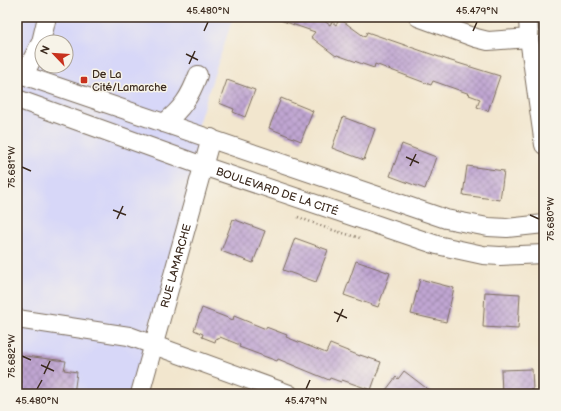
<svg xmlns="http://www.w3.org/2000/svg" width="561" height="411" font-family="'Balsamiq Sans',sans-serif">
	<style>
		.built { fill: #d7d7f8; fill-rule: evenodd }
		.building { fill: url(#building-cross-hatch) }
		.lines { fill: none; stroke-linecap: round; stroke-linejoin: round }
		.minor-casing { stroke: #7b6c5c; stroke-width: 20 }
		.path { stroke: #7b6c5c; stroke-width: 2.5; stroke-dasharray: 1 3; stroke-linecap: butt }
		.minor { stroke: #fff; stroke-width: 18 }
		.ticks { fill: none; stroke: #3b2a1e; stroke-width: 1.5 }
		.poi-dot { fill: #c8321e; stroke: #f7f3e8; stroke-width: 1.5 }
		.labels { text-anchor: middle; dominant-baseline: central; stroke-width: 3; stroke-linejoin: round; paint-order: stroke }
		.poi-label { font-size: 11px; fill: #3b2a1e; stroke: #f7f3e8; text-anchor: start }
		.street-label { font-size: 11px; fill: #3b2a1e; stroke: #f7f3e8 }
		.neatline { fill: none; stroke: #3b2a1e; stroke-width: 1.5 }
		.ticks-label { font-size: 10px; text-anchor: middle; fill: #3b2a1e }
	</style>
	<defs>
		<pattern id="building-cross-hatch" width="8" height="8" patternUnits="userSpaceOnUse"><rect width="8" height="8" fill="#c0a6d2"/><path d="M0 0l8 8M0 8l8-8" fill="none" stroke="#9d87aa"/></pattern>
	</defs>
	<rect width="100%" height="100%" fill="#f7f3e8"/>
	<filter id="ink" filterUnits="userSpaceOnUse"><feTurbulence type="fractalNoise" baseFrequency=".025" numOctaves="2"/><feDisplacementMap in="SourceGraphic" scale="8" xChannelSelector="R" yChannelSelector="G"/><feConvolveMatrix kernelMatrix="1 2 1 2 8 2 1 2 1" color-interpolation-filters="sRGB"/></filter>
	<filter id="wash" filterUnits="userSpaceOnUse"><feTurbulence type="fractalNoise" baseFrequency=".012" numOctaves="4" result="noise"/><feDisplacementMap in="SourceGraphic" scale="16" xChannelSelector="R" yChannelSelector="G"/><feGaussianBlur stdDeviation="0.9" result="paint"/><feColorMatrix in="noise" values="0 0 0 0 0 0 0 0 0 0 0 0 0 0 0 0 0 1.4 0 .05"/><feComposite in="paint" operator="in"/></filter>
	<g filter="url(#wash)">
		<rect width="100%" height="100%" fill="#f2e6ce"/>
		<!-- built -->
		<path class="built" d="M17,17H233L195,133L211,138L140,394H17ZM42,42H66V66H42Z"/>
		<g id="blocks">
			<!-- building -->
			<path class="building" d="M278,17H318L330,25L332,22L336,25L340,19L365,37L367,32L448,60L500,76L488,111L477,107L480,99L469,95L470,94L433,81L431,85L375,64L374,68L337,55L336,56L311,37L315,32L277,19Z
				M227,80L255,90L245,117L233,112L234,109L219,103Z
				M281,98L313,111L301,141L269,128Z
				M343,117L375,129L364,160L332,148Z
				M402,144L436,157L425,189L390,176Z
				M467,166L504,171L500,200L463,195Z
				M233,219L265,231L253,263L221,251Z
				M295,238L328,250L316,282L283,270Z
				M356,261L390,273L378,307L344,295Z
				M420,279L454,288L446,322L411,314Z
				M485,292L520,294L518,329L483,327Z
				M202,308L233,320L234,316L266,329V327L287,335L286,337L326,353L330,344L360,356V355L381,362L371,390L342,380L341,382L330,378L329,380L278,359L277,361L239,347L240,345L220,337L219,339L216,338L215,342L202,337L203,334L194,330Z
				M17,355L66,361L64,370L77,372L74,394H17Z
				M532,369L533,390H528V394H502L501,370Z
				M404,371L434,394H383L396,377L398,379Z"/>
		</g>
	</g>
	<g filter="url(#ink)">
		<use href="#blocks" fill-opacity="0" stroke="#7b6c5c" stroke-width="1"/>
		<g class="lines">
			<!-- minor casing -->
			<g class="minor-casing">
				<g id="minor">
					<path d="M418,17L476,38L488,41L529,38"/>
					<path d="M528,17L529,38L544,145"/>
					<path d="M17,73L446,219L488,227L507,228L544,224"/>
					<path d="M24,75L41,42L47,17"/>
					<path id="s1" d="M17,99L203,166L437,245L483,255L500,256L544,254"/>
					<path d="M164,123C182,109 190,97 198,75"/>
					<path d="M17,319L129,336L289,394"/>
					<path id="s2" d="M140,394L211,138"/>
				</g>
			</g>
			<!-- path -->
			<path class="path" d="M298,217L329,229L360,238"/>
			<!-- minor -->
			<use href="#minor" class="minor"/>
		</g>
	</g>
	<!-- ticks -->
	<path class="ticks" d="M204,31L208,22M473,31L477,22M186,54L198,60M189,64L195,51M406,157L419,163M410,166L416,154M22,167L31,171M113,210L126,215M530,215L539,219M117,219L123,206M334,312L347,318M337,322L343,309M22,356L31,360M41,365L54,371M44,374L50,361M37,389L42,380M306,389L310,380"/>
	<!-- markers -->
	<rect class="poi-dot" x="80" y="76" width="8" height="8" rx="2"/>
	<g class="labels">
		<!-- poi labels -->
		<g class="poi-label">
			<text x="92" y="74">De La<tspan x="92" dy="13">Cité/Lamarche</tspan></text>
		</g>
		<!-- street labels -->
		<g class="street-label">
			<text stroke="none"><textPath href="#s1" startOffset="276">BOULEVARD DE LA CITÉ</textPath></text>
			<text stroke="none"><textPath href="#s2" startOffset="133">RUE LAMARCHE</textPath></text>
		</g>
	</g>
	<!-- margin -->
	<rect width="561" height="411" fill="none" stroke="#f7f3e8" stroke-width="44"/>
	<!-- north arrow -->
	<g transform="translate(54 54) rotate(295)"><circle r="19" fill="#f7f3e8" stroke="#aca397"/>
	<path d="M0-3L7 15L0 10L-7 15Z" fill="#c8321e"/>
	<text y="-6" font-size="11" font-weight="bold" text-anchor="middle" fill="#3b2a1e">N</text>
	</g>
	<rect x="22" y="22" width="517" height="367" class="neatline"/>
	<g class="ticks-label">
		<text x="208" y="14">45.480°N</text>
		<text x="477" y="14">45.479°N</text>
		<text transform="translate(11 167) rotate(-90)" y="4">75.681°W</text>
		<text transform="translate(550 219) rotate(-90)" y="4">75.680°W</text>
		<text transform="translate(11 356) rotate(-90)" y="4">75.682°W</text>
		<text x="37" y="404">45.480°N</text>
		<text x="306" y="404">45.479°N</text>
	</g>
</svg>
